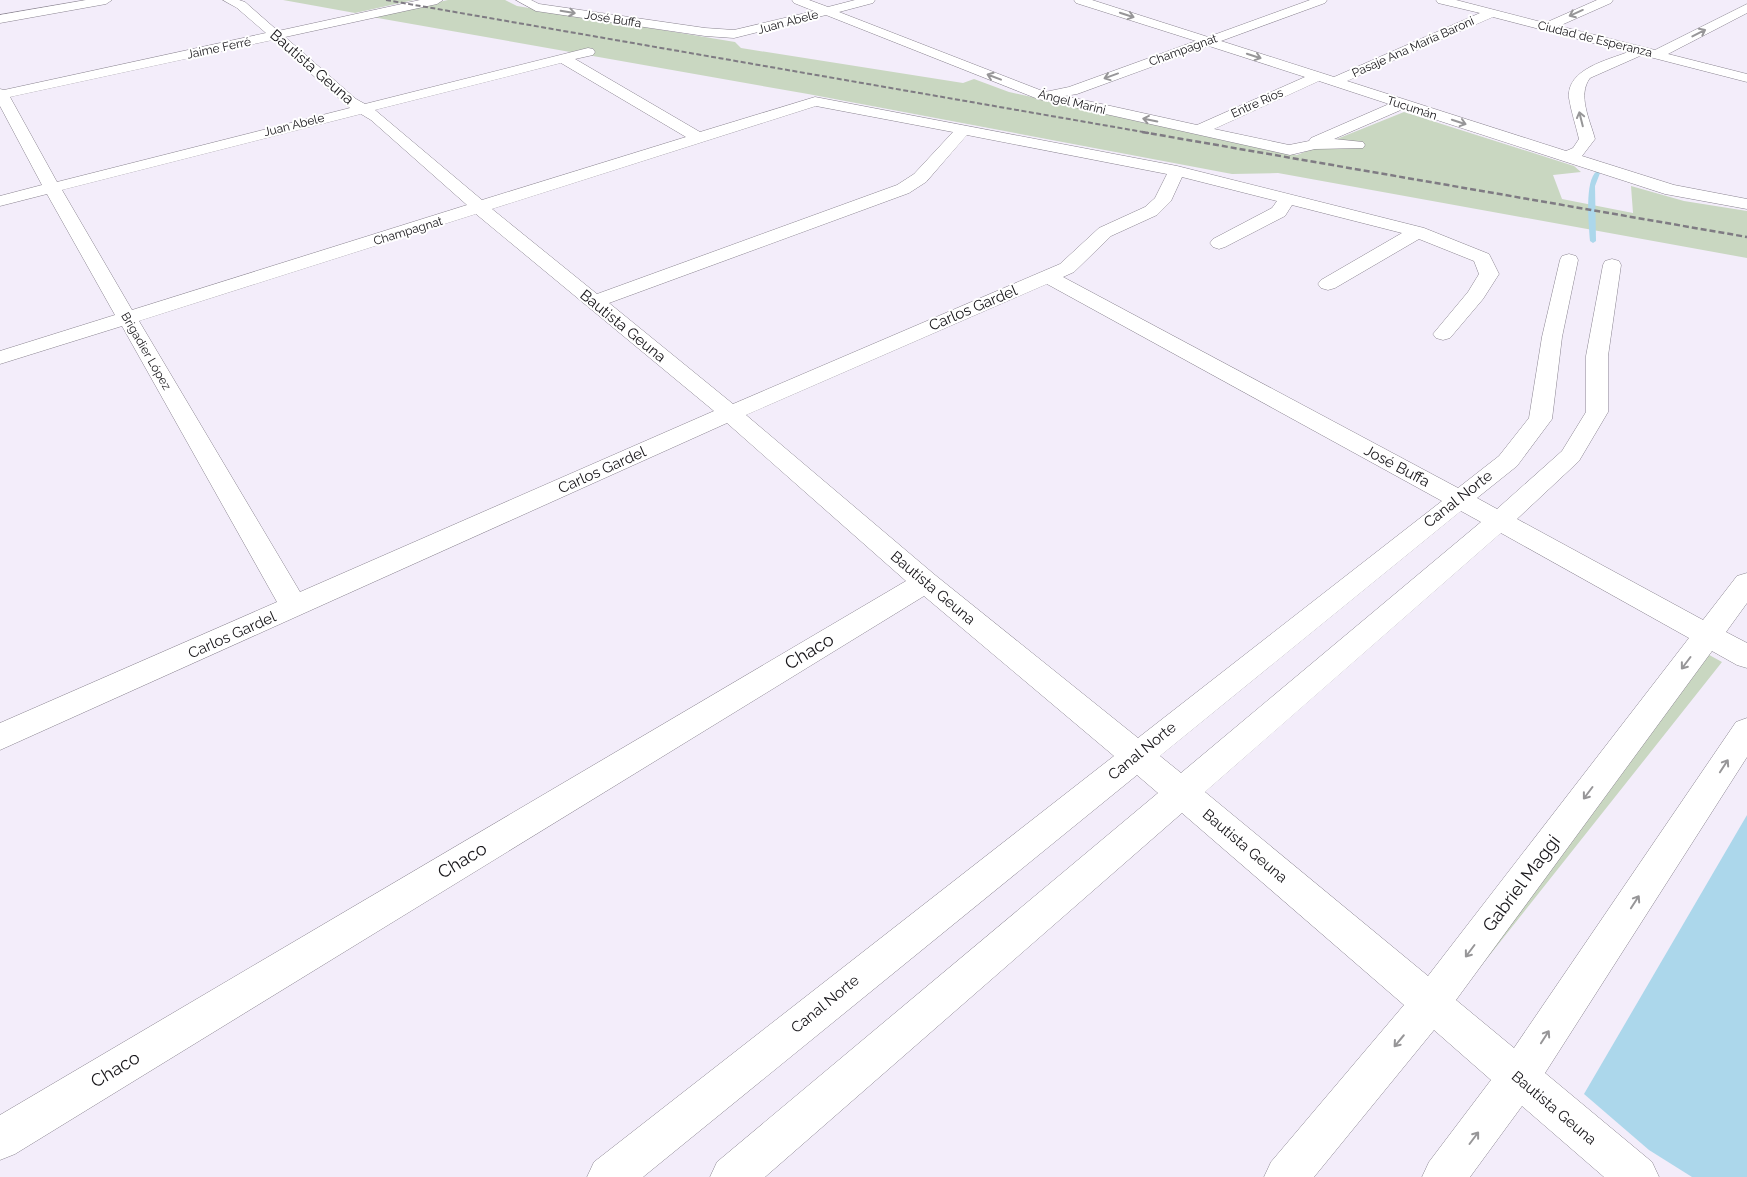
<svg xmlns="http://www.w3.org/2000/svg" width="1747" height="1177" viewBox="0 0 1747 1177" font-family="Raleway,sans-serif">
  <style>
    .green { fill: #c9d7c1 }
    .water { fill: #acd7eb }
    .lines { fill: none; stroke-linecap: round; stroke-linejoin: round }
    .stream { fill: #acd7eb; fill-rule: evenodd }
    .minor-casing { stroke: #8a8490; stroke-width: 1 }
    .minor { fill: #fff; fill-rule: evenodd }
    .rail-far1 { stroke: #7f7b83; stroke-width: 2; stroke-dasharray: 5 2.5; stroke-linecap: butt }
    .rail { stroke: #7f7b83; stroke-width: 2.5; stroke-dasharray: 6 3; stroke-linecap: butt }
    .oneway { stroke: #979698 }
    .labels { text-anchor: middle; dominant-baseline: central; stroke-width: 4; stroke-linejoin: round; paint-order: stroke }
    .far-street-label { font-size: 12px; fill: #171519; stroke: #fff }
    .street-label { font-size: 15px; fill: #171519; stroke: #fff }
    .near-street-label { font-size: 18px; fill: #171519; stroke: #fff }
  </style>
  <rect width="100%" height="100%" fill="#f3edfa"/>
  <path class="green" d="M283,0H414L355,13Z
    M448,0H505L517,6L735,42L741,48L963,83L974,79L1009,92L1297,155L1404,112L1574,166L1581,172L1553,175L1562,199L1633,213L1631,186L1684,201L1747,211V258L1278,173L1232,174L808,94L372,17Z
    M1702,651L1722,662L1466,985Z"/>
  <path class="water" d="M1747,815V1177H1692L1649,1150L1584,1094Z"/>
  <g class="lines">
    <path class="stream" d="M1597,171L1600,173L1595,186L1596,241L1593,243L1590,241C1589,225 1584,180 1597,171Z"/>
    <defs>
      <path id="minor" d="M86,0H112L106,4L0,23V15Z
        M223,0H239L245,2L278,31L420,0H443L437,4L285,37L356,99L365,104L588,48L593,49L595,52L593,55L575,59L700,132L815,97L1177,166L1424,228L1489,254L1499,274L1483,299L1450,338L1443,340L1436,338L1433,334L1468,292L1479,274L1474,261L1419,239L1335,288L1328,290L1321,288L1318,284L1321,280L1402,233L1292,205L1285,216L1225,247L1219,249L1213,247L1210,243L1213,239L1272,208L1277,201L1182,177L1171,201L1157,215L1111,236L1074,272L1063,277L1458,488L1499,456L1529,418L1542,337L1560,260L1562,256L1569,254L1576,256L1578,260L1562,337L1552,419L1517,466L1477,498L1497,509L1562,451L1586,412V356L1603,265L1605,261L1612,259L1619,261L1621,265L1608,356V412L1579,461L1517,519L1703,620L1737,576L1747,573V603L1726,632L1747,643V668L1737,665L1712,651L1456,1000L1514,1048L1736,722L1747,718V757L1545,1073L1652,1162L1659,1177H1604L1522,1106L1470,1177H1422L1429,1162L1491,1080L1434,1030L1314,1177H1264L1271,1162L1404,1005L1182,813L765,1177H710L717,1162L1158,793L1137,775L643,1177H587L594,1162L1114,756L924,596L15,1154L0,1160V1115L906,581L727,423L0,750V723L277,602L122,326L0,364V351L115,315L47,194L0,206V196L42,185L0,106V89L4,90L266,33L237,8ZM273,40L350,108L57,182L10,97ZM561,63L686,137L482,200L375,110ZM816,106L953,132L914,174L897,185L597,294L492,209ZM361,114L371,120L467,205L132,310L62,190ZM967,135L1167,174L1155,198L1145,207L1099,228L1060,264L733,404L609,303L909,193L926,182ZM476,214L714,411L300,592L139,321ZM1047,284L1442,501L1138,738L935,575L746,415ZM1461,511L1481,522L1181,773L1160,756ZM1501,533L1689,638L1428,976L1205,792Z
        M516,0H531L539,4L705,28L734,30L814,11L794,3L792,0H809L828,7L855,0H875L873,3L839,12L1045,92L1069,87L1196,41L1076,3L1074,0H1092L1208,37L1310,0H1327L1325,3L1221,41L1334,77L1480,13L1438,3L1436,0H1456L1545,23L1597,0H1613L1611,3L1559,26L1655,50L1747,4V13L1668,54L1747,74V82L1642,55L1590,78C1577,95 1590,120 1595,139L1582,156L1674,185L1747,199V209L1665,194L1403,109L1334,139L1363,142L1365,145L1363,148L1315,149L1290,155L1038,99L826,15L734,38L705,36L536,11ZM1493,17L1628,52C1608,60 1566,69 1569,98C1571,111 1576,126 1579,139L1573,148L1566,151L1347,81ZM1209,46L1305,77L1197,125L1065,96L1077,94ZM1319,81L1389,104L1311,138L1309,141L1289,145L1214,129Z"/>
    </defs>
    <use href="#minor" class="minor-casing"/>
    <use href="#minor" class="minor"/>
    <path class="rail-far1" d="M386,0L1149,133"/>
    <path class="rail" d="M1142,132L1747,237"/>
  </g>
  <defs><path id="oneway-shaft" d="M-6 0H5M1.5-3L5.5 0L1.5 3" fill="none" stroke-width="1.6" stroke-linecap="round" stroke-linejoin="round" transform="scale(1.25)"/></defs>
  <g class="oneway">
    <use href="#oneway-shaft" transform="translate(568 12) rotate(9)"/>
    <use href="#oneway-shaft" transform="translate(1576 13) rotate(156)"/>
    <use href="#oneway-shaft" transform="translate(1127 15) rotate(18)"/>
    <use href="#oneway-shaft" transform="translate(1699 33) rotate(-27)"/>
    <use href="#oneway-shaft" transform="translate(1254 56) rotate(18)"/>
    <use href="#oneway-shaft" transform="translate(1111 76) rotate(160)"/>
    <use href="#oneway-shaft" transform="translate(994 77) rotate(-159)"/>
    <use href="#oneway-shaft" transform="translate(1581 119) rotate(-104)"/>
    <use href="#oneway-shaft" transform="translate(1150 120) rotate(-168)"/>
    <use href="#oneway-shaft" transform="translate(1459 122) rotate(18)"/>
    <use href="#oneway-shaft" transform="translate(1686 663) rotate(127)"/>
    <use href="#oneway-shaft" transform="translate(1724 766) rotate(-57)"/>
    <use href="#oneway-shaft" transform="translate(1588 793) rotate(127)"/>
    <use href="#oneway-shaft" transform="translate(1635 902) rotate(-57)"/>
    <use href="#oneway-shaft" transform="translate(1470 951) rotate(127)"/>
    <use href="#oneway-shaft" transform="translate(1545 1037) rotate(-57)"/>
    <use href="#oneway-shaft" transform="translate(1399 1041) rotate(130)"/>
    <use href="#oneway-shaft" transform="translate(1474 1138) rotate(-53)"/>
  </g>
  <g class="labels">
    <g class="far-street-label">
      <text transform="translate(613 19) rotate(9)">José Buffa</text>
      <text transform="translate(788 22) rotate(-15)">Juan Abele</text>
      <text transform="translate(1595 39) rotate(14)">Ciudad de Esperanza</text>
      <text transform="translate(1413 47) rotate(-24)">Pasaje Ana María Baroni</text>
      <text transform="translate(219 48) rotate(-12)">Jaime Ferré</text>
      <text transform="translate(1183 50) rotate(-20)">Champagnat</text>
      <text transform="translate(1072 102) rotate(14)">Ángel Marini</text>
      <text transform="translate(1257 103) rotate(-24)">Entre Ríos</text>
      <text transform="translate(1412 108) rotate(18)">Tucumán</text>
      <text transform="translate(294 125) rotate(-14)">Juan Abele</text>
      <text transform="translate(408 231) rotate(-17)">Champagnat</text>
      <text transform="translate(146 351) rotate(60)">Brigadier López</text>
    </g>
    <g class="street-label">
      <text transform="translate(312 67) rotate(41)">Bautista Geuna</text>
      <text transform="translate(973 308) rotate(-23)">Carlos Gardel</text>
      <text transform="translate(623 326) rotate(39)">Bautista Geuna</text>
      <text transform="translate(1397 466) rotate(28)">José Buffa</text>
      <text transform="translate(602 470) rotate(-24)">Carlos Gardel</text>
      <text transform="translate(1458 499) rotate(-38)">Canal Norte</text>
      <text transform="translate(933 588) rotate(40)">Bautista Geuna</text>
      <text transform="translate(232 635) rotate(-24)">Carlos Gardel</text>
      <text transform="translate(1142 751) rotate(-39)">Canal Norte</text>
      <text transform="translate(1245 846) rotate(40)">Bautista Geuna</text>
      <text transform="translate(825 1004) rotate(-39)">Canal Norte</text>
      <text transform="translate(1554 1108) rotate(40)">Bautista Geuna</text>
    </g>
    <g class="near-street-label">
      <text transform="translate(809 651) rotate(-31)">Chaco</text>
      <text transform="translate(462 860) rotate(-31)">Chaco</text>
      <text transform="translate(1521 883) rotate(-53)">Gabriel Maggi</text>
      <text transform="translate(115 1069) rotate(-31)">Chaco</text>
    </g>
  </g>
</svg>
